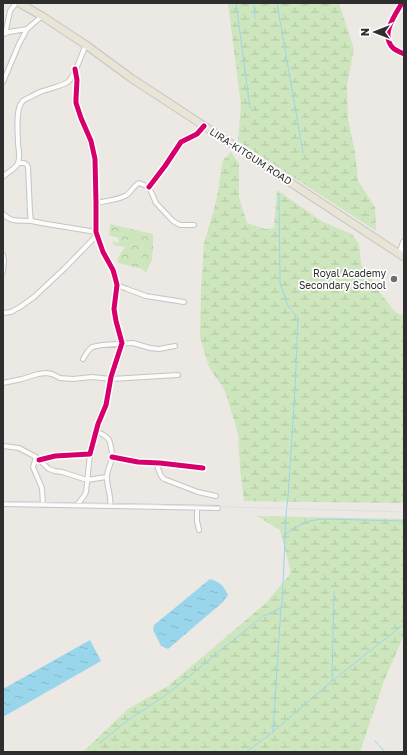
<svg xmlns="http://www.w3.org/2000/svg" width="407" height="755" viewBox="0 0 407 755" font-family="'Golos Text',sans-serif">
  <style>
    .forest { fill: url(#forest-crowns) }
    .wetland { fill: url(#wetland-marsh) }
    .water { fill: url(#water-ripples) }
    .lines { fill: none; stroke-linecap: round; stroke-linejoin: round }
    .stream { stroke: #99d6ec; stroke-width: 1 }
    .street-casing { stroke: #c5c4c5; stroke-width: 6 }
    .secondary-casing { stroke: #c5c4c5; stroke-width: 8 }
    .primary-casing { stroke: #c6c5c4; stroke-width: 9 }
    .street { stroke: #fcfcfb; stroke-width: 4 }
    .secondary { stroke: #fcfcfb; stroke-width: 6 }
    .primary { stroke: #e8e4d6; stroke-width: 7 }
    .rail { stroke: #dfdfe1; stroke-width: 1 }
    .cycleway-casing { stroke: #fff; stroke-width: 8 }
    .cycleway { stroke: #d6006c; stroke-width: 5 }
    .poi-dot { fill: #706f6e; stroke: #fff; stroke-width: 1.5 }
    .labels { text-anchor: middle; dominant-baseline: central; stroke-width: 3.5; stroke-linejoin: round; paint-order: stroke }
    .street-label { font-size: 10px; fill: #2e2e2e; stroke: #fff }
    .poi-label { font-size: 10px; fill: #2e2e2e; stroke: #fff; text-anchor: end }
  </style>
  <defs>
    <pattern id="forest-crowns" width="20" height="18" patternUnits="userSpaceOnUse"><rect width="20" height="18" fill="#cee6be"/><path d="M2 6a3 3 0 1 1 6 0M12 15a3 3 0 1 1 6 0" fill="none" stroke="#b1c6a4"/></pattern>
    <pattern id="wetland-marsh" width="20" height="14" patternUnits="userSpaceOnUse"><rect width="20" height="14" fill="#cee6be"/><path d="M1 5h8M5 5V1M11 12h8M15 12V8" fill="none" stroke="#b1c6a4"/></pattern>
    <pattern id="water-ripples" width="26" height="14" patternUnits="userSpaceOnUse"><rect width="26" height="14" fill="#99d6ec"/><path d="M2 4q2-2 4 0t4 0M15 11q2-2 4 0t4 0" fill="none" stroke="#84b8cb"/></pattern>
  </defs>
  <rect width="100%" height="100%" fill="#ece8e4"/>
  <path class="forest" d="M110,224L153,234V248L152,260L146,273L142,269L118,263V258L120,255L125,247L113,245V241L119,243V238L109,235Z"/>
  <path class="wetland" d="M228,3H339L354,49L347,85L348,119L355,152L358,181L375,207L376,231L238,141L241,105Z
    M231,152L239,164V197L247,223L265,229L274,228L277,190L323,222L352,234L359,244L361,264L378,290L395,312L404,316V503L244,501L240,469L238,433L225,391L209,367L200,337L201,289L204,244L216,202L223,160Z
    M257,516L404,519V635L384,681L360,752H80L85,750L128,709L168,686L266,603L291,573L280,530Z"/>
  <path class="water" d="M210,579C220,582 224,586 228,595L223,602L168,649L161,646L153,630L154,625Z
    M90,640L101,661L3,717V689Z"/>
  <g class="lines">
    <path class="stream" d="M236,3L250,108
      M254,3L255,19
      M277,3L303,153
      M285,535L292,529L309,521L322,519L404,521
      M332,681L334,591
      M273,732L281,607
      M375,741L385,752
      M100,743L128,720L145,709L166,695L263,616L275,611L282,607L286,515L288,497L295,390L298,318L288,306L280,283L279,194
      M246,752L273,732L332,681L404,624"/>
    <defs>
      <path id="street" d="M402,3C395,15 380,35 393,48C395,50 400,52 404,54
        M3,34L9,32L27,29
        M4,34L6,30L10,11L16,3
        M3,82L19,44L27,29L42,16
        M18,163C23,163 26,162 28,167L30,212L31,221L47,224L96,232
        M3,177C7,172 16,169 18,163C20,157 19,150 18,144C18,134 15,110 22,102C24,99 29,98 32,96C36,94 39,92 43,91C50,88 64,86 69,81C76,73 81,55 86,45
        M149,187L165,166L181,142L197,134L204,126
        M96,203C105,201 117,200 125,196C131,193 133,186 139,183L149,187L156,203L173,221L180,225H194
        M3,214C12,223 19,220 31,221
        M3,255L4,260L3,272
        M117,285L127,289L146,296L184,302
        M3,313L11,312L20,307L34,297L65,268L97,235
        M83,359L88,351L92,347L102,345L133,343L150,348L159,349L175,346
        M3,383L22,379L38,374L46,373L52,374L60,378L73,379L92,377L111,379L178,375
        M96,431C106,436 110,437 111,448C112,451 112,455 112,458C111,465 106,471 107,479C107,488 112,497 110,506
        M3,446L19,448L36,457L49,469L55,471L62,472L87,480L106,477
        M36,457L33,467L42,488L43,505
        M112,457L138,462L160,463L203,468
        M39,460L55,456L90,454L98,424L106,405L111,377L122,343L116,321L114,309L117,285L115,277L113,270L103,252L96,232V203L95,159L91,141L81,118L76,103V98L77,80L75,69
        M156,463L161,476L164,479L198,492L216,496
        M3,504L218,508
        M77,505L84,496L86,492L90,454
        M197,508V521L199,530"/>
      <path id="secondary" d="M400,254L404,242"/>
      <path id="primary" d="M19,3L42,16L86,45L131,78L404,257"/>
    </defs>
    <use href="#street" class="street-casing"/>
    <use href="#secondary" class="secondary-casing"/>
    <use href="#primary" class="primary-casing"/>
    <use href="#street" class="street"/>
    <use href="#secondary" class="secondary"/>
    <use href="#primary" class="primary"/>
    <path class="rail" d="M3,502L164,505L404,512"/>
    <defs>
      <path id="cycleway" d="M402,3C395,15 380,35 393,48C395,50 400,52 404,54
        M149,187L165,166L181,142L197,134L204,126
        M112,457L138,462L160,463L203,468
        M39,460L55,456L90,454L98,424L106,405L111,377L122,343L116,321L114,309L117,285L115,277L113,270L103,252L96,232V203L95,159L91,141L81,118L76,103V98L77,80L75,69"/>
    </defs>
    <use href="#cycleway" class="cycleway-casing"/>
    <use href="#cycleway" class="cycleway"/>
  </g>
  <circle class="poi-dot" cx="394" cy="279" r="4"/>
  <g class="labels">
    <g class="street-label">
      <text transform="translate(251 156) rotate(33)">LIRA-KITGUM ROAD</text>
    </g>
    <g class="poi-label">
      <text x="386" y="273">Royal Academy<tspan x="386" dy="12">Secondary School</tspan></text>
    </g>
  </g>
  <rect width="407" height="755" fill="none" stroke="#2e2e2e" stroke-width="8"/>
  <g transform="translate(375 32) rotate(270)" stroke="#ffffff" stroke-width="3" paint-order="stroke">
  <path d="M0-3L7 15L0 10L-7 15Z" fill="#2e2e2e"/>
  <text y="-6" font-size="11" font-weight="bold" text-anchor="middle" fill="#2e2e2e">N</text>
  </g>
</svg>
